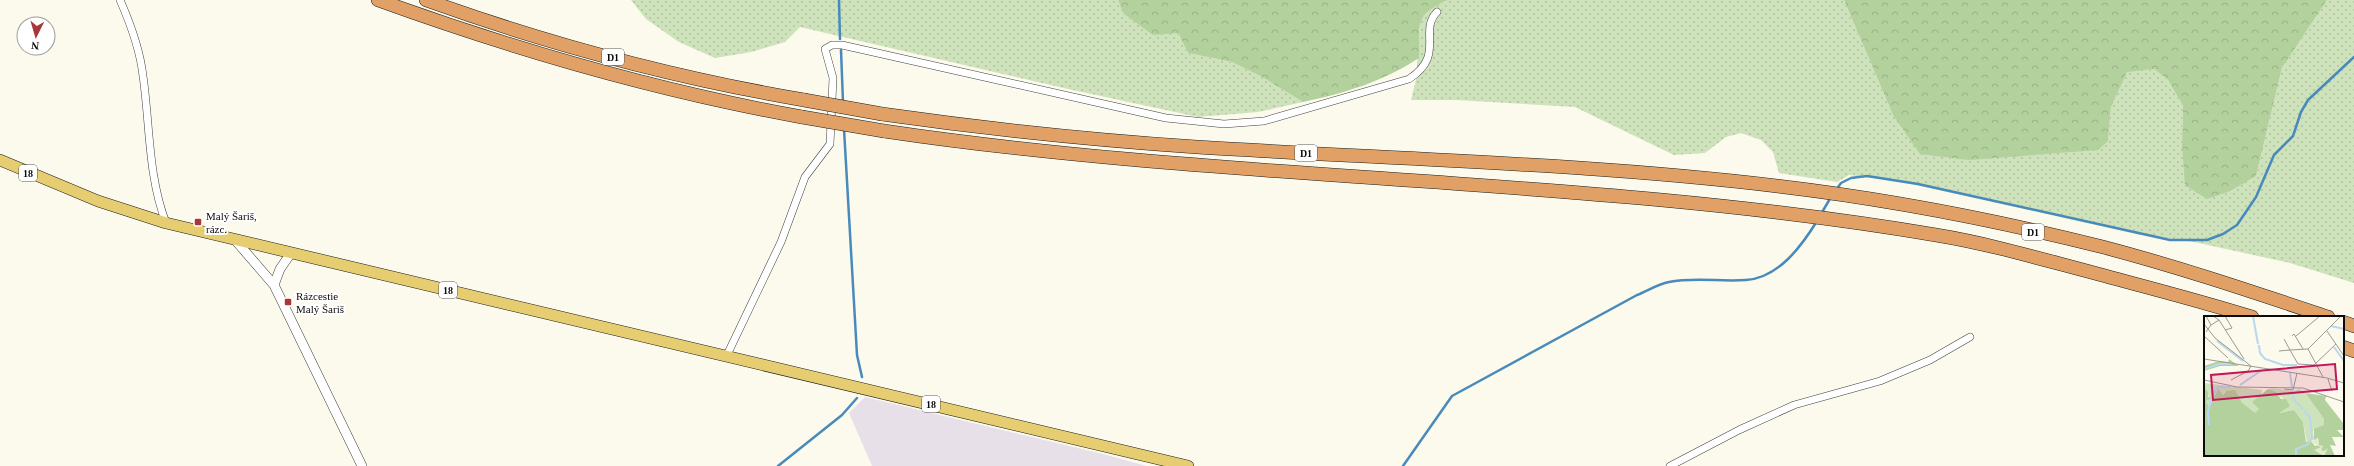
<svg xmlns="http://www.w3.org/2000/svg" width="2354" height="466" viewBox="0 0 2354 466" font-family="Georgia,serif">
  <style>
    .industrial { fill: #e8e0e9 }
    .green { fill: url(#green-dots) }
    .forest { fill: url(#forest-crowns) }
    .lines { fill: none; stroke-linecap: round; stroke-linejoin: round }
    .stream { stroke: #488abb; stroke-width: 2.5 }
    .minor-casing { stroke: #3e3e3e; stroke-width: 8 }
    .tertiary-casing { stroke: #3e3e3e; stroke-width: 10 }
    .primary-casing { stroke: #1c1c1c; stroke-width: 12 }
    .motorway-casing { stroke: #1c1c1c; stroke-width: 14 }
    .minor { stroke: #fff; stroke-width: 7 }
    .tertiary { stroke: #fff; stroke-width: 9 }
    .primary { stroke: #e7cd72; stroke-width: 11 }
    .motorway { stroke: #e1a166; stroke-width: 13 }
    .motorway-bridge-casing { stroke: #1c1c1c; stroke-width: 14; stroke-linecap: butt }
    .motorway-bridge { stroke: #e1a166; stroke-width: 13 }
    .poi-dot { fill: #a93639; stroke: #fff; stroke-width: 1.5 }
    .labels { text-anchor: middle; dominant-baseline: central; stroke-width: 4; stroke-linejoin: round; paint-order: stroke }
    .shield { fill: #fff; stroke: #545454; stroke-width: 1 }
    .shield-label { font-size: 10px; font-weight: bold; fill: #0b0b0b }
    .poi-label { font-size: 11px; fill: #0b0b0b; stroke: #fff; text-anchor: start }
    .inset-river { fill: none; stroke: #b7d8ed; stroke-width: 2 }
    .inset-road { fill: none; stroke: #9c9a92; stroke-width: 1 }
    .view { fill: #c2185b; fill-opacity: 0.15; stroke: #c2185b; stroke-width: 2 }
    .inset-edge { fill: none; stroke: #0b0b0b; stroke-width: 2 }
  </style>
  <defs>
    <pattern id="green-dots" width="8" height="8" patternUnits="userSpaceOnUse"><rect width="8" height="8" fill="#cee2bb"/><path d="M2 2h.1M6 6h.1" fill="none" stroke="#b0c19f" stroke-width="1.8" stroke-linecap="round"/></pattern>
    <pattern id="forest-crowns" width="20" height="18" patternUnits="userSpaceOnUse"><rect width="20" height="18" fill="#b3d19c"/><path d="M2 6a3 3 0 1 1 6 0M12 15a3 3 0 1 1 6 0" fill="none" stroke="#99b285"/></pattern>
  </defs>
  <rect width="100%" height="100%" fill="#fcfaec"/>
  <path class="industrial" d="M865,397L1103,454L1147,466H872L849,413Z"/>
  <path class="green" d="M631,0H1118L1123,13L1178,33L1188,53L1232,62L1262,77L1303,102L1258,112L1198,117L1068,89L800,27L785,42L751,52L715,58L679,42L646,19Z
    M1448,0H1844L1893,115L2108,141L2111,107L2127,71L2154,69L2168,80L2183,106L2182,145L2256,176L2282,68L2327,0H2354V283L2290,263L2194,242L2136,234L1898,181L1849,175L1837,182L1779,173L1773,152L1761,140L1741,133L1726,137L1705,153L1674,155L1575,107L1456,100H1411L1416,80L1420,20L1430,8Z"/>
  <path class="forest" d="M1118,0H1448C1413,15 1420,24 1419,58C1382,82 1345,93 1303,102L1262,77L1232,62L1188,53L1178,33L1153,35L1123,13Z
    M1844,0H2327L2282,68L2256,176L2230,191L2207,199L2185,185L2182,145L2183,106L2168,80L2154,69L2127,72L2111,107L2108,141L2098,150L1969,160L1920,154L1893,115Z"/>
  <g class="lines">
    <path class="stream" d="M839,0L840,39
      M841,50L843,102
      M844,129L857,355L862,377
      M1836,190L1841,183L1851,178L1867,176L1918,184L2170,240H2207L2223,234L2237,225L2256,197L2274,155L2293,136L2301,112L2308,100L2354,57
      M1821,214L1831,197
      M778,466L842,415L857,398
      M1403,466L1452,396L1637,295C1647,291 1658,284 1669,282C1694,277 1720,282 1746,280C1778,278 1801,247 1817,221"/>
    <defs>
      <path id="minor" d="M120,0C131,25 140,49 143,76C150,125 148,176 166,223
        M727,355L781,242L805,177L830,144L833,78L825,49L832,45H842L1166,118L1224,124L1264,121L1409,79C1446,55 1418,31 1437,12
        M1670,466L1739,430L1794,405L1880,381L1930,360L1970,337"/>
      <path id="tertiary" d="M236,241L274,285L362,466
        M274,285L280,269L291,253"/>
      <path id="primary" d="M0,160L98,201L166,223L1188,466"/>
      <path id="motorway" d="M378,0C516,50 657,91 802,117
        M426,0C548,44 676,78 804,100
        M882,114C987,129 1092,140 1197,147C1391,159 1584,163 1777,186C1887,199 1996,220 2103,247C2179,267 2253,292 2328,317
        M884,131C1233,183 1588,176 1936,235C1991,244 2044,260 2098,274C2150,288 2201,301 2252,317
        M2343,322L2354,326
        M2343,347L2354,351"/>
    </defs>
    <use href="#minor" class="minor-casing"/>
    <use href="#tertiary" class="tertiary-casing"/>
    <use href="#primary" class="primary-casing"/>
    <use href="#motorway" class="motorway-casing"/>
    <use href="#minor" class="minor"/>
    <use href="#tertiary" class="tertiary"/>
    <use href="#primary" class="primary"/>
    <use href="#motorway" class="motorway"/>
    <defs>
      <path id="motorway-bridge" d="M804,100L882,114
        M802,117L884,131"/>
    </defs>
    <use href="#motorway-bridge" class="motorway-bridge-casing"/>
    <use href="#motorway-bridge" class="motorway-bridge"/>
  </g>
  <g class="poi-dot">
    <rect x="194" y="218" width="8" height="8" rx="2"/>
    <rect x="284" y="298" width="8" height="8" rx="2"/>
  </g>
  <g class="labels">
    <g class="shield">
      <rect x="602" y="49" width="22" height="16" rx="3"/>
      <rect x="1295" y="145" width="22" height="16" rx="3"/>
      <rect x="19" y="165" width="18" height="16" rx="3"/>
      <rect x="2022" y="224" width="22" height="16" rx="3"/>
      <rect x="439" y="282" width="18" height="16" rx="3"/>
      <rect x="922" y="396" width="18" height="16" rx="3"/>
    </g>
    <g class="shield-label">
      <text x="613" y="57">D1</text>
      <text x="1306" y="153">D1</text>
      <text x="28" y="173">18</text>
      <text x="2033" y="232">D1</text>
      <text x="448" y="290">18</text>
      <text x="931" y="404">18</text>
    </g>
    <g class="poi-label">
      <text x="206" y="216">Malý Šariš,<tspan x="206" dy="13">rázc.</tspan></text>
      <text x="296" y="296">Rázcestie<tspan x="296" dy="13">Malý Šariš</tspan></text>
    </g>
  </g>
  <g transform="translate(2204 316)">
    <rect width="140" height="140" fill="#fcfaec"/>
    <path d="M0,67L58,74L55,93L51,98L21,75L19,79L13,74L5,91L2,85L6,83L1,74L0,77ZM69,72L90,75L95,73L100,76L120,103V109L109,115L110,124L103,126L99,106L90,94L74,97L83,92L80,83L64,73Z" fill="#cee2bb"/>
    <path d="M25,43L35,50H16L0,55V50L15,45L24,46ZM1,73L4,76V81L9,82L2,85L5,91L14,73L19,79L22,75L31,74L38,87L51,97L55,93L48,86L64,73L72,76L77,83H82L86,90L75,97L90,94L99,106L102,126L107,125L111,130L115,129L114,122L110,124V113L120,109V103L101,77L122,80L121,84L140,108L139,114H133L140,121H128L132,130L126,129L131,140H0Z" fill="#b3d19c"/>
    <path d="M114,122L115,129L119,130L117,134L120,135L124,132L120,140L110,134L117,131L107,126Z" fill="#dfebcb"/>
    <path class="inset-river" d="M49,0L54,28M127,10L140,13M13,25L39,45M55,29L56,37L61,43L79,49H93M130,31L140,45M0,53L15,48H28M86,57L88,71M36,69L58,54M88,75L90,84L99,93M5,109L4,96L8,81L14,71H26M92,140V133L103,129L108,122L106,102L100,94"/>
    <path class="inset-road" d="M15,4L40,43M0,8L11,22L47,50L44,55L27,64M7,9L15,4L9,0M21,14L28,12L21,0M123,15L140,40M2,16L7,9L2,0M0,20L24,42M88,20L90,18L99,33M92,20L116,0M132,28L110,49L94,48L86,34L104,33L137,0M104,33L119,61M75,35L86,34L80,23M0,43L123,62L140,67M124,63L128,75M0,64L33,71L99,72L140,86M80,73L89,74L93,57"/>
    <path class="view" d="M131,48L133,73L9,84L7,59Z"/>
    <rect width="140" height="140" class="inset-edge"/>
  </g>
  <g transform="translate(36 36) rotate(185)"><circle r="19" fill="#ffffff" stroke="#9d9d9d"/>
  <path d="M0-3L7 15L0 10L-7 15Z" fill="#a93639"/>
  <text y="-6" font-size="11" font-weight="bold" text-anchor="middle" fill="#0b0b0b">N</text>
  </g>
</svg>
